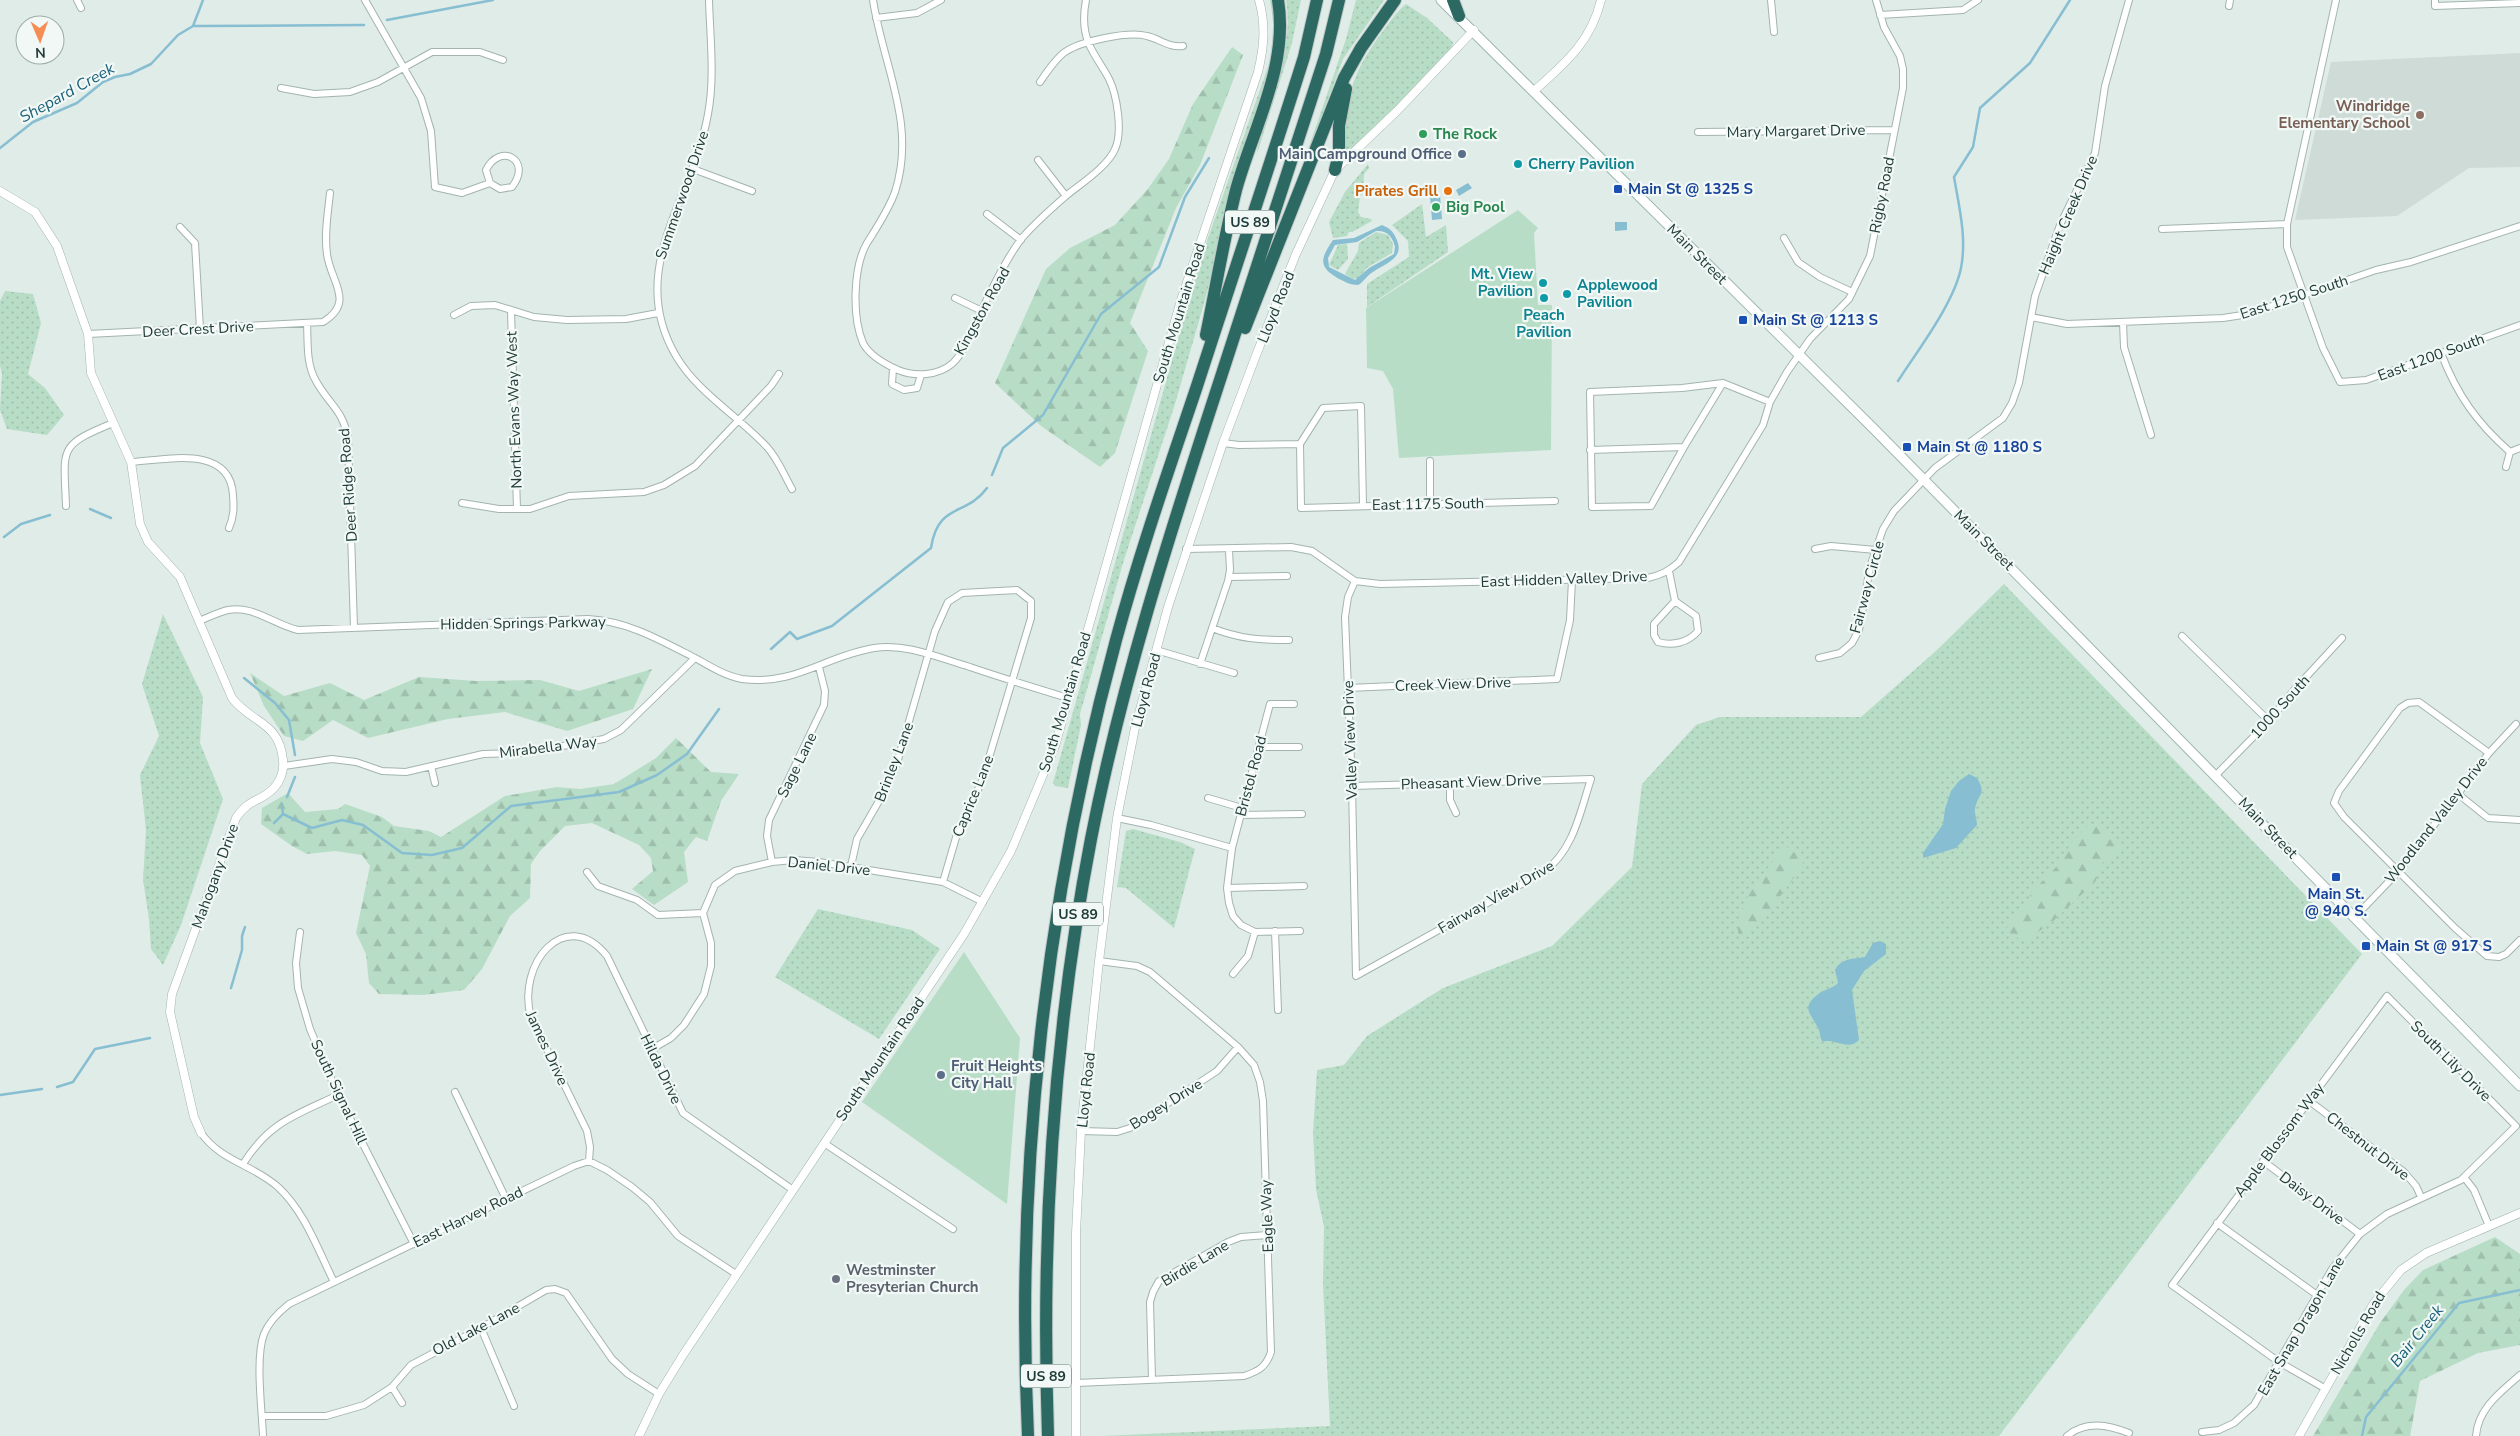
<svg xmlns="http://www.w3.org/2000/svg" width="2520" height="1436" viewBox="0 0 2520 1436" font-family="'Nunito Sans',sans-serif">
  <style>
    .built { fill: #cedbd7 }
    .grass { fill: url(#grass-dots) }
    .forest { fill: url(#forest-firs) }
    .green { fill: #b8ddc6 }
    .water { fill: #87bed2; fill-rule: evenodd }
    .lines { fill: none; stroke-linecap: round; stroke-linejoin: round }
    .stream { stroke: #87bed2; stroke-width: 2.5 }
    .minor-casing { stroke: #a3b4b0; stroke-width: 8 }
    .tertiary-casing { stroke: #a3b4b0; stroke-width: 9 }
    .secondary-casing { stroke: #9eb7b1; stroke-width: 11 }
    .motorway-casing { stroke: #c1c8c7; stroke-width: 14 }
    .minor { stroke: #fff; stroke-width: 6 }
    .tertiary { stroke: #fff; stroke-width: 8 }
    .secondary { stroke: #fff; stroke-width: 9 }
    .motorway { stroke: #2c6963; stroke-width: 12 }
    .education-dot { fill: #8d6e63; stroke: #f1f8f5; stroke-width: 2 }
    .leisure-dot { fill: #2e9e5b; stroke: #f1f8f5; stroke-width: 2 }
    .service-dot { fill: #5c6f8a; stroke: #f1f8f5; stroke-width: 2 }
    .culture-dot { fill: #0f9aa8; stroke: #f1f8f5; stroke-width: 2 }
    .transit-dot { fill: #1a4fb4; stroke: #f1f8f5; stroke-width: 2 }
    .food-dot { fill: #e8710a; stroke: #f1f8f5; stroke-width: 2 }
    .worship-dot { fill: #6b7280; stroke: #f1f8f5; stroke-width: 2 }
    .labels { text-anchor: middle; dominant-baseline: central; stroke-width: 4.5; stroke-linejoin: round; paint-order: stroke }
    .shield { fill: #f1f8f5; stroke: #5f7471; stroke-width: 1 }
    .shield-label { font-size: 14px; font-weight: bold; fill: #203c38 }
    .education-label { font-size: 15px; font-weight: bold; fill: #785e54; stroke: #f1f8f5; text-anchor: end }
    .street-label { font-size: 15px; fill: #203c38; stroke: #f1f8f5 }
    .leisure-label { font-size: 15px; font-weight: bold; fill: #27864d; stroke: #f1f8f5; text-anchor: start }
    .service-label { font-size: 15px; font-weight: bold; fill: #4e5e75; stroke: #f1f8f5; text-anchor: end }
    .culture-label { font-size: 15px; font-weight: bold; fill: #0d838f; stroke: #f1f8f5; text-anchor: start }
    .transit-label { font-size: 15px; font-weight: bold; fill: #164399; stroke: #f1f8f5; text-anchor: start }
    .food-label { font-size: 15px; font-weight: bold; fill: #c56008; stroke: #f1f8f5; text-anchor: end }
    .worship-label { font-size: 15px; font-weight: bold; fill: #5b616d; stroke: #f1f8f5; text-anchor: start }
    .water-label { font-size: 16px; font-style: italic; fill: #195f79; stroke: #f1f8f5 }
  </style>
  <defs>
    <pattern id="grass-dots" width="8" height="8" patternUnits="userSpaceOnUse" patternTransform="scale(1.25)"><rect width="8" height="8" fill="#b8ddc6"/><path d="M2 2h.1M6 6h.1" fill="none" stroke="#9ebfab" stroke-width="1.8" stroke-linecap="round"/></pattern>
    <pattern id="forest-firs" width="22" height="20" patternUnits="userSpaceOnUse" patternTransform="scale(1.25)"><rect width="22" height="20" fill="#b8ddc6"/><path d="M5 1l3.5 6h-7zM16 11l3.5 6h-7z" fill="#9ebfab"/></pattern>
  </defs>
  <rect width="100%" height="100%" fill="#e0ece8"/>
  <path class="built" d="M2520,53V167L2469,168L2397,216L2295,220L2331,62Z"/>
  <path class="grass" d="M1270,0H1272L1275,40L1266,82L1234,179L1205,300L1175,404L1123,563L1080,714L1081,725L1068,788L1055,786L1053,783L1200,261L1270,61L1274,26Z
    M1286,0H1301L1292,43L1256,157C1266,103 1295,55 1286,0Z
    M1356,0H1384L1343,59L1279,234L1346,39Z
    M1406,4L1427,18L1453,42L1452,48L1402,102L1345,154C1345,99 1350,75 1383,31C1390,22 1397,11 1406,4Z
    M1368,164L1369,168L1364,174L1363,194L1360,196L1358,212L1361,217L1371,219L1372,221L1352,232H1349L1347,236L1333,238L1329,222L1345,192Z
    M1422,204L1426,237L1446,225L1448,252L1367,307V284L1409,257L1408,241L1392,225Z
    M1376,232L1388,235L1393,244L1392,253L1368,267L1358,278L1353,279L1345,274L1358,251L1359,243Z
    M1347,244L1348,259L1338,270L1329,265L1338,245Z
    M5,291L33,294L41,323L28,374L45,388L64,415L47,435L7,429L0,410L2,373L0,366V301Z
    M2004,584L2362,954L1999,1436H1101L1330,1426L1323,1284L1324,1227L1316,1189L1313,1133L1317,1070L1344,1065L1367,1036L1443,988L1552,946L1632,867L1642,784L1696,725L1720,717H1861L1937,650Z
    M163,614L203,697L200,743L223,799L181,925L163,965L151,949L149,919L143,880L146,830L140,775L159,736L142,684Z
    M1133,829L1180,842L1195,849L1174,928L1126,888L1117,887L1126,831Z
    M818,909L912,930L940,949L879,1039L775,977Z"/>
  <path class="forest" d="M1232,47L1243,55L1200,165L1176,208L1130,323L1148,351L1115,453L1100,467L1041,426L995,383L1046,269L1070,248L1115,225L1147,190L1169,159L1193,104Z
    M652,669L633,709L567,731L505,712L448,719L368,738L333,720L303,741L284,736L264,706L250,673L284,696L330,683L364,700L419,677L476,681L540,680L579,691Z
    M676,738L711,772L739,774L721,801L707,841L696,837L684,852L688,882L654,905L632,889L653,871L651,858L639,845L592,823L565,826L540,851L531,864L530,898L510,916L482,969L464,990L423,995L379,994L369,983L366,954L356,933L370,866L362,855L335,851L307,854L292,846L261,824L262,808L288,793L305,812L338,809L345,804L382,817L394,826L429,831L441,837L505,796L557,787L580,789L614,784L656,758Z
    M2096,824C2108,828 2113,833 2120,844L2118,852L2111,862H2103L2095,882L2052,922L2028,939L2013,937L2007,929L2011,915L2021,914L2032,892L2060,863L2071,843L2087,827Z
    M1784,847C1795,848 1799,852 1803,862L1800,869L1773,906L1741,943C1727,910 1766,873 1784,847Z
    M2495,1237L2520,1254V1345L2478,1353L2420,1381L2410,1436H2313L2380,1323L2404,1290L2423,1270Z"/>
  <path class="green" d="M1518,210L1538,228L1534,233L1538,305H1552L1551,450L1399,458L1393,389L1383,371L1367,368L1366,308Z
    M964,952L1020,1038L1007,1204L862,1102Z"/>
  <path class="water" d="M1468,183L1472,188L1459,196L1456,190Z
    M1440,195L1442,219L1432,220L1430,196Z
    M1615,222H1627V230L1615,231Z
    M1382,225C1389,228 1393,231 1396,238C1406,258 1386,263 1373,272C1367,275 1364,282 1358,285C1350,285 1346,282 1339,279C1318,267 1320,259 1333,240L1354,238ZM1376,231C1387,230 1393,237 1395,247L1394,254L1369,268L1355,280L1329,267L1328,258L1335,245L1357,242Z
    M1969,774L1977,778C1987,794 1978,794 1975,808C1974,813 1977,819 1977,825L1956,848L1923,858V853L1943,824L1945,809L1951,791L1959,781Z
    M1880,941L1886,944V954L1864,971L1852,990L1859,1040C1851,1048 1844,1044 1834,1042C1830,1040 1827,1042 1822,1041C1820,1037 1820,1033 1819,1030C1812,1014 1798,1008 1821,992C1827,989 1833,988 1838,983L1835,970C1841,958 1853,959 1865,957L1873,943Z"/>
  <g class="lines">
    <path class="stream" d="M387,20L493,0
      M193,26L203,0
      M0,148L33,122L77,103L103,82L115,77L130,74L151,64L178,35L193,26L364,25
      M1898,381C1918,350 1954,303 1961,268C1967,238 1959,206 1954,177L1973,147L1980,108L2030,63L2070,0
      M992,475L1003,448L1043,415L1101,314L1159,267L1185,197L1209,158
      M90,509L111,518
      M4,537L21,524L50,515
      M771,649L790,632L797,639L832,626L931,548C938,502 966,517 987,488
      M244,678L275,703L289,720L295,755
      M287,797L295,777
      M282,804L283,814L312,828L342,820L363,825L402,853L432,855L462,848L511,806L619,792L657,775L687,754L719,709
      M274,823L283,814
      M231,988L242,950V936L245,927
      M57,1087L73,1082L95,1049L150,1038
      M0,1095L42,1089
      M2362,1436L2366,1417L2459,1303L2520,1290"/>
    <defs>
      <path id="minor" d="M77,0L81,8
        M365,0L421,98L431,131L435,187L462,193L490,183L486,170C500,142 533,160 512,187L500,189L490,183
        M709,0C710,37 715,77 708,114C693,199 625,269 676,356C697,392 738,416 767,447C778,459 784,475 792,489
        M873,0C883,66 917,124 895,192C888,211 877,227 867,243C853,267 852,317 863,343C869,355 887,365 898,370C915,377 938,376 953,363C965,351 970,335 977,320C989,295 1005,260 1022,238C1035,223 1052,208 1067,195C1082,183 1108,166 1115,149C1123,132 1117,95 1109,79C1103,67 1094,56 1089,44C1083,30 1083,15 1086,0
        M1771,0L1774,32
        M2336,0L2287,224V247L2323,348L2340,382L2366,380L2520,325
        M2435,0V6L2520,3
        M2229,6L2230,0
        M1880,15L1963,10L1978,0
        M876,18L917,13L941,0
        M1040,82C1047,72 1055,59 1065,52C1081,41 1128,31 1147,36C1160,39 1169,48 1183,46
        M281,88L314,94L350,92L378,82L432,52H480L503,60
        M1698,132L1894,130
        M1038,160L1066,196
        M693,169L752,191
        M987,214L1021,240
        M180,227L195,243L200,329
        M2162,229L2287,224
        M1784,238L1798,262L1820,277L1852,292
        M955,298L982,311
        M511,311L517,509
        M454,315L471,306L495,305L534,317L567,320L626,319L658,313
        M2031,317L2067,324L2223,318L2249,314L2376,270L2411,262L2520,226
        M2123,322L2124,347L2151,435
        M307,323C308,343 306,364 316,381C329,405 343,409 348,439L354,628
        M88,334L323,322C356,302 330,281 327,254C324,234 328,213 330,193
        M2441,353C2457,395 2477,423 2510,452
        M893,368L892,384L904,390L917,388L921,375
        M1223,443L1239,445L1300,444
        M1684,447L1651,506L1592,507L1590,392L1682,388L1723,383L1770,402
        M1590,450L1684,447L1723,383
        M2510,452L2520,448
        M1430,461V503
        M131,462C166,460 230,444 233,495C234,508 234,516 229,528
        M2506,467L2510,452
        M462,503L499,509H530L569,496L644,492L664,485L695,466L771,386L779,374
        M1363,505L1361,406L1323,408L1300,444L1301,508L1555,501
        M66,506C64,448 57,446 113,423
        M1186,549L1291,547L1312,551L1355,581L1380,584L1648,578C1661,575 1669,571 1679,562L1763,425L1770,402L1787,372L1810,339L1849,299L1870,256L1903,88V69L1900,56L1884,27L1876,0
        M1815,549L1831,546L1876,550
        M1669,571L1675,601L1654,624V635L1658,642C1672,646 1688,643 1698,631L1696,616L1675,601
        M1229,577L1287,576
        M199,621C209,617 219,612 228,610C253,605 275,625 298,630L588,619C628,621 662,641 697,659C711,667 726,676 742,679C795,686 825,656 874,648C907,643 939,658 970,667C1002,678 1035,688 1068,698
        M1212,628C1240,639 1259,640 1289,640
        M2182,636L2269,721
        M1156,650L1234,673
        M1819,658L1840,653L1852,643L1859,630L1870,567L1883,529L1894,511L1935,468L2003,418L2012,403L2019,383L2035,296L2060,225L2095,153L2105,86L2129,0
        M1200,664L1228,581L1230,570L1229,550
        M1348,688L1557,679L1570,620L1572,580
        M1294,704H1270L1232,848L1227,888L1229,903L1233,916L1241,925L1255,932L1300,931
        M1259,747H1299
        M2489,753L2419,702L2408,703L2400,708L2339,791L2334,803L2344,817L2455,928L2487,956L2499,957L2506,954L2520,940
        M284,766L332,759L356,762L382,771L406,772L483,754L521,753L604,739L621,730L695,658
        M431,766L435,783
        M2216,775L2269,721L2294,690L2342,638
        M1450,783V800L1456,813
        M1352,786L1591,779C1580,812 1574,849 1545,871L1356,976L1352,786L1345,617L1348,597L1355,581
        M2458,794L2488,818L2520,820
        M1208,798L1242,808
        M1240,815L1302,814
        M1117,818L1151,825L1232,848
        M772,862L767,836L769,820L824,705L825,691L819,667
        M851,866L857,839L887,787L897,763L935,631L948,602L962,593L1017,590L1031,601V618L982,781L957,834L943,882
        M587,872L598,886L637,900L658,915L703,913
        M1227,888L1304,886
        M2355,917L2398,872L2489,753L2516,724
        M1275,931L1278,1010
        M300,932L296,963L298,988L310,1029L338,1095L414,1244
        M1233,974L1248,956L1255,932
        M652,1049L671,1038L684,1025L704,994L711,966V943L703,913L715,885L735,871L772,862L794,860L819,862L943,882L983,902
        M455,1092L506,1199
        M2308,1100L2404,1172L2416,1186L2421,1197
        M1081,1131L1117,1132L1130,1128L1217,1071L1238,1047
        M201,1133C222,1162 252,1164 278,1187C305,1212 318,1250 334,1282
        M824,1143L953,1229
        M589,1161L590,1147L587,1131L531,1017C516,965 565,904 607,956L683,1113L793,1190
        M2263,1161L2360,1234
        M243,1164C269,1122 296,1115 338,1095
        M2464,1177L2474,1190L2489,1226
        M2217,1223L2317,1295
        M481,1328L514,1406
        M1152,1380L1150,1302L1153,1292L1159,1281L1228,1242L1241,1237L1267,1235
        M1076,1383L1244,1376C1259,1371 1266,1367 1271,1352L1263,1101L1260,1082L1254,1065L1238,1047L1150,972L1137,966L1099,961
        M392,1387L402,1403
        M262,1416H326L364,1405L392,1387L411,1365L481,1328L546,1290L555,1289L566,1293L612,1359L628,1374L659,1394
        M2202,1432L2219,1430L2234,1423L2254,1405L2332,1269L2360,1234L2387,1214L2461,1180L2516,1126L2387,996L2172,1285L2279,1362L2326,1389
        M263,1436C262,1410 255,1357 264,1334C269,1321 279,1312 289,1304L574,1166L589,1161L607,1170L632,1187L650,1202L678,1236L736,1274
        M2067,1436C2086,1420 2108,1425 2129,1433
        M2476,1436C2478,1408 2501,1392 2520,1375"/>
      <path id="tertiary" d="M1534,91C1565,63 1591,42 1601,0
        M0,191L35,212L57,246L88,334L91,373L131,462L140,524L148,542L180,577L232,698C252,724 279,721 283,760C284,770 281,780 274,788C261,802 249,798 236,818L172,994L170,1012L194,1117L201,1133
        M639,1436L659,1394L683,1355L964,934L1011,851L1055,746L1181,300L1258,72C1264,47 1266,25 1259,0
        M1076,1436V1233L1081,1131L1099,961L1117,818L1135,728L1168,607L1223,443L1255,358L1296,254L1335,170L1397,111L1474,30
        M2299,1436L2374,1303L2401,1270L2426,1253L2520,1213"/>
      <path id="secondary" d="M1441,0L1873,428L2520,1086"/>
      <path id="motorway" d="M1453,0L1459,16
        M1335,170L1339,153V126L1346,89
        M1245,328L1344,78L1361,48L1395,0
        M1206,335C1216,287 1224,238 1236,190C1253,128 1289,66 1278,0
        M1028,1436C1015,1169 1046,898 1116,640C1139,555 1168,472 1196,389C1232,278 1269,168 1304,57L1317,0
        M1048,1436C1041,1236 1053,1036 1091,839C1121,685 1169,536 1218,386C1254,275 1290,164 1326,54L1339,0"/>
    </defs>
    <use href="#minor" class="minor-casing"/>
    <use href="#tertiary" class="tertiary-casing"/>
    <use href="#secondary" class="secondary-casing"/>
    <use href="#motorway" class="motorway-casing"/>
    <use href="#minor" class="minor"/>
    <use href="#tertiary" class="tertiary"/>
    <use href="#secondary" class="secondary"/>
    <use href="#motorway" class="motorway"/>
  </g>
  <circle class="education-dot" cx="2420" cy="115" r="5"/>
  <g class="leisure-dot">
    <circle cx="1423" cy="134" r="5"/>
    <circle cx="1436" cy="207" r="5"/>
  </g>
  <g class="service-dot">
    <circle cx="1462" cy="154" r="5"/>
    <circle cx="941" cy="1075" r="5"/>
  </g>
  <g class="culture-dot">
    <circle cx="1518" cy="164" r="5"/>
    <circle cx="1543" cy="283" r="5"/>
    <circle cx="1567" cy="294" r="5"/>
    <circle cx="1544" cy="298" r="5"/>
  </g>
  <g class="transit-dot">
    <rect x="1613" y="184" width="10" height="10" rx="2.5"/>
    <rect x="1738" y="315" width="10" height="10" rx="2.5"/>
    <rect x="1902" y="442" width="10" height="10" rx="2.5"/>
    <rect x="2331" y="872" width="10" height="10" rx="2.5"/>
    <rect x="2361" y="941" width="10" height="10" rx="2.5"/>
  </g>
  <circle class="food-dot" cx="1448" cy="191" r="5"/>
  <circle class="worship-dot" cx="836" cy="1279" r="5"/>
  <g class="labels">
    <g class="shield">
      <rect x="1225" y="210.5" width="50" height="23" rx="4"/>
      <rect x="1053" y="902.5" width="50" height="23" rx="4"/>
      <rect x="1021" y="1364.5" width="50" height="23" rx="4"/>
    </g>
    <g class="shield-label">
      <text x="1250" y="222">US 89</text>
      <text x="1078" y="914">US 89</text>
      <text x="1046" y="1376">US 89</text>
    </g>
    <g class="education-label">
      <text x="2410" y="106">Windridge<tspan x="2410" dy="17">Elementary School</tspan></text>
    </g>
    <g class="street-label">
      <text transform="translate(1796 131) rotate(-1)">Mary Margaret Drive</text>
      <text transform="translate(682 195) rotate(-71)">Summerwood Drive</text>
      <text transform="translate(1882 195) rotate(-79)">Rigby Road</text>
      <text transform="translate(2068 215) rotate(-67)">Haight Creek Drive</text>
      <text transform="translate(1697 254) rotate(45)">Main Street</text>
      <text transform="translate(2294 297) rotate(-18)">East 1250 South</text>
      <text transform="translate(1276 307) rotate(-68)">Lloyd Road</text>
      <text transform="translate(982 311) rotate(-61)">Kingston Road</text>
      <text transform="translate(1179 313) rotate(-73)">South Mountain Road</text>
      <text transform="translate(198 329) rotate(-3)">Deer Crest Drive</text>
      <text transform="translate(2431 357) rotate(-20)">East 1200 South</text>
      <text transform="translate(514 410) rotate(-92)">North Evans Way West</text>
      <text transform="translate(348 485) rotate(-94)">Deer Ridge Road</text>
      <text transform="translate(1428 504) rotate(-1)">East 1175 South</text>
      <text transform="translate(1984 540) rotate(45)">Main Street</text>
      <text transform="translate(1564 579) rotate(-2)">East Hidden Valley Drive</text>
      <text transform="translate(1867 587) rotate(-75)">Fairway Circle</text>
      <text transform="translate(523 623) rotate(-1)">Hidden Springs Parkway</text>
      <text transform="translate(1453 684) rotate(-2)">Creek View Drive</text>
      <text transform="translate(1146 690) rotate(-75)">Lloyd Road</text>
      <text transform="translate(1065 702) rotate(-73)">South Mountain Road</text>
      <text transform="translate(2280 707) rotate(-48)">1000 South</text>
      <text transform="translate(1350 740) rotate(-92)">Valley View Drive</text>
      <text transform="translate(548 747) rotate(-7)">Mirabella Way</text>
      <text transform="translate(894 762) rotate(-69)">Brinley Lane</text>
      <text transform="translate(797 765) rotate(-64)">Sage Lane</text>
      <text transform="translate(1251 776) rotate(-75)">Bristol Road</text>
      <text transform="translate(1471 782) rotate(-2)">Pheasant View Drive</text>
      <text transform="translate(973 796) rotate(-68)">Caprice Lane</text>
      <text transform="translate(2436 820) rotate(-52)">Woodland Valley Drive</text>
      <text transform="translate(2268 828) rotate(46)">Main Street</text>
      <text transform="translate(829 866) rotate(6)">Daniel Drive</text>
      <text transform="translate(215 876) rotate(-70)">Mahogany Drive</text>
      <text transform="translate(1496 897) rotate(-30)">Fairway View Drive</text>
      <text transform="translate(547 1048) rotate(65)">James Drive</text>
      <text transform="translate(880 1059) rotate(-56)">South Mountain Road</text>
      <text transform="translate(2451 1061) rotate(45)">South Lily Drive</text>
      <text transform="translate(661 1069) rotate(64)">Hilda Drive</text>
      <text transform="translate(1086 1090) rotate(-84)">Lloyd Road</text>
      <text transform="translate(339 1092) rotate(65)">South Signal Hill</text>
      <text transform="translate(1166 1104) rotate(-32)">Bogey Drive</text>
      <text transform="translate(2279 1140) rotate(-53)">Apple Blossom Way</text>
      <text transform="translate(2368 1146) rotate(38)">Chestnut Drive</text>
      <text transform="translate(2312 1198) rotate(37)">Daisy Drive</text>
      <text transform="translate(1267 1216) rotate(-92)">Eagle Way</text>
      <text transform="translate(468 1217) rotate(-26)">East Harvey Road</text>
      <text transform="translate(1195 1263) rotate(-31)">Birdie Lane</text>
      <text transform="translate(2301 1326) rotate(-60)">East Snap Dragon Lane</text>
      <text transform="translate(476 1329) rotate(-28)">Old Lake Lane</text>
      <text transform="translate(2358 1333) rotate(-60)">Nicholls Road</text>
    </g>
    <g class="leisure-label">
      <text x="1433" y="134">The Rock</text>
      <text x="1446" y="207">Big Pool</text>
    </g>
    <g class="service-label">
      <text x="1452" y="154">Main Campground Office</text>
      <text x="951" y="1066" text-anchor="start">Fruit Heights<tspan x="951" dy="17">City Hall</tspan></text>
    </g>
    <g class="culture-label">
      <text x="1528" y="164">Cherry Pavilion</text>
      <text x="1533" y="274" text-anchor="end">Mt. View<tspan x="1533" dy="17">Pavilion</tspan></text>
      <text x="1577" y="285">Applewood<tspan x="1577" dy="17">Pavilion</tspan></text>
      <text x="1544" y="315" text-anchor="middle">Peach<tspan x="1544" dy="17">Pavilion</tspan></text>
    </g>
    <g class="transit-label">
      <text x="1628" y="189">Main St @ 1325 S</text>
      <text x="1753" y="320">Main St @ 1213 S</text>
      <text x="1917" y="447">Main St @ 1180 S</text>
      <text x="2336" y="894" text-anchor="middle">Main St.<tspan x="2336" dy="17">@ 940 S.</tspan></text>
      <text x="2376" y="946">Main St @ 917 S</text>
    </g>
    <g class="food-label">
      <text x="1438" y="191">Pirates Grill</text>
    </g>
    <g class="worship-label">
      <text x="846" y="1270">Westminster<tspan x="846" dy="17">Presyterian Church</tspan></text>
    </g>
    <g class="water-label">
      <text transform="translate(67 93) rotate(-29)">Shepard Creek</text>
      <text transform="translate(2417 1336) rotate(-51)">Bair Creek</text>
    </g>
  </g>
  <g transform="translate(40 40) rotate(178)"><circle r="24" fill="#f1f8f5" stroke="#9dada9"/>
  <path d="M0-4L9 19L0 12L-9 19Z" fill="#f58d55"/>
  <text y="-8" font-size="14" font-weight="bold" text-anchor="middle" fill="#203c38">N</text>
  </g>
</svg>
